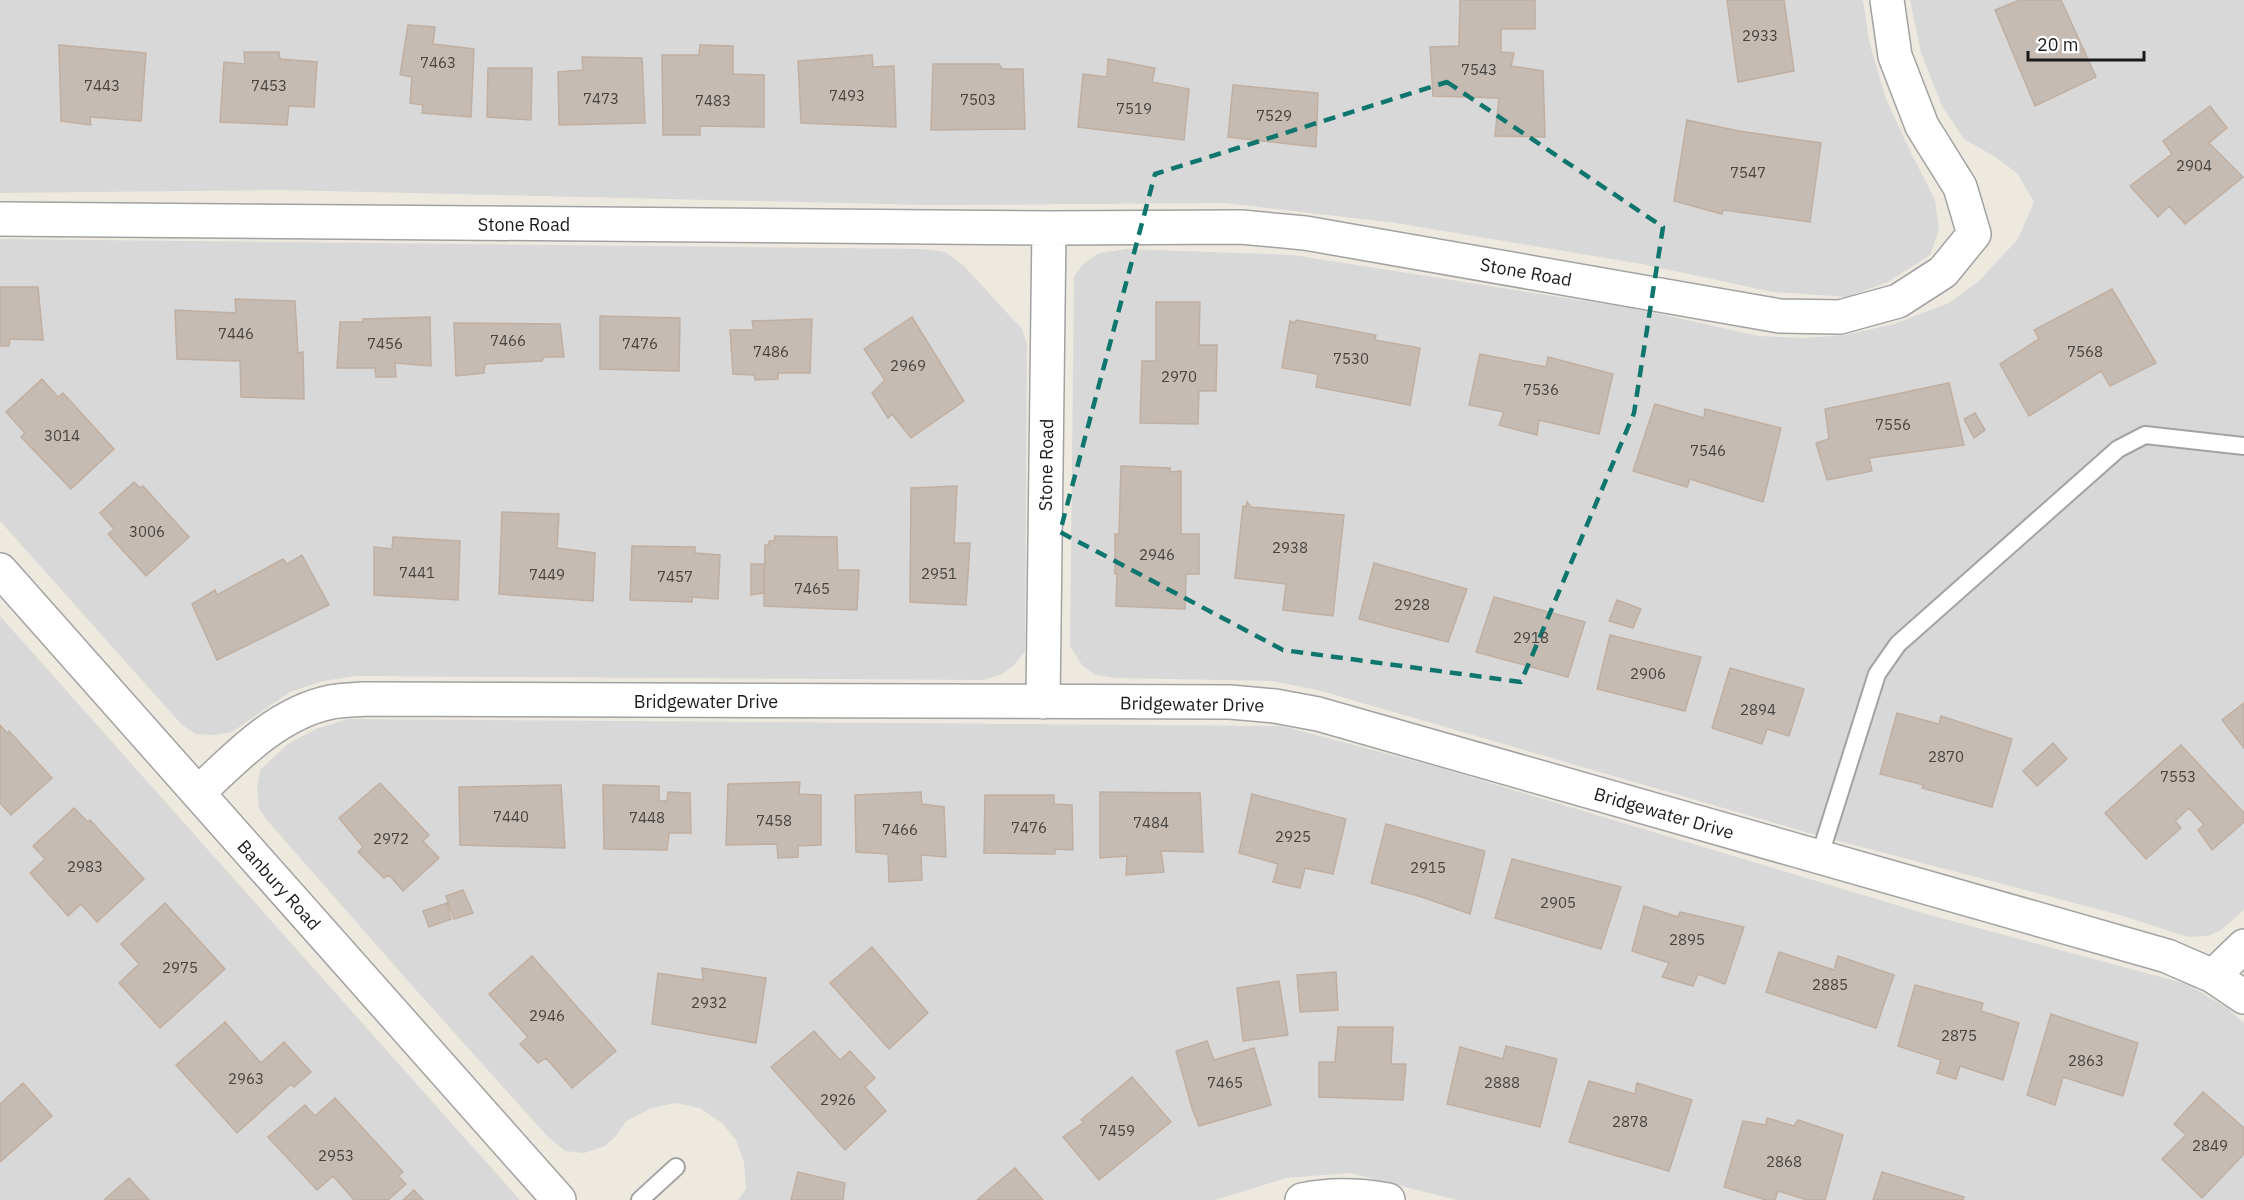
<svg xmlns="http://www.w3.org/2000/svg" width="2244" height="1200" viewBox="0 0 2244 1200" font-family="'IBM Plex Sans',sans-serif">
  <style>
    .residential { fill: #d9d8d8 }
    .building { fill: #c5bbb3; stroke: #c0afa1; stroke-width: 1.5 }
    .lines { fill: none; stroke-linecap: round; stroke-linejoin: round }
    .service-casing { stroke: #a2a2a2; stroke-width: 20 }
    .minor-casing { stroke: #a2a2a2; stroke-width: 36 }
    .service { stroke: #fff; stroke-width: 16 }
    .minor { stroke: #fff; stroke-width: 33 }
    .marked { fill: none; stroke: #0f766e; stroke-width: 4.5; stroke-dasharray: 12 8; stroke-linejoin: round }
    .labels { text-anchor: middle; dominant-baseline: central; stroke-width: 4.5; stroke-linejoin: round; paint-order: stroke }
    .number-label { font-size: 15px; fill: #464341 }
    .street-label { font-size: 18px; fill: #1b1b1b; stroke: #fff }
  </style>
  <rect width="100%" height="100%" fill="#ede9df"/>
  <path class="residential" d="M0,0H1863L1869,41L1886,99L1910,151L1935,200L1939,230L1930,255L1888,282L1847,297L1773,292L1642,264L1396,223L1224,203L930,205L280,190L0,193Z
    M1910,0H2244V910L2221,930L2208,936L2188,937L2120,915L1816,835L1318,690L1272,681L1118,678L1095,675L1082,665L1070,646L1074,277L1083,264L1099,253L1127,249L1293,255L1642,310L1759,336L1805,338L1845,335L1894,324L1949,303L1979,281L2018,239L2034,202L2017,173L1995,157L1964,139L1942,106L1921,53Z
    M0,239L923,249L945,252L963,265L1022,329L1027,344L1025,651L1014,665L1002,674L984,680L357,676L323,681L290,692L232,732L215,735L196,734L182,725L0,521Z
    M0,616L290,942L520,1200H0Z
    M348,719L1282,726L1437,767L1926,914L2187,984L2227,1008L2244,1023V1200H1457L1349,1173L1287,1178L1215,1200H738L746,1189L744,1162L736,1140L722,1123L700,1108L675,1103L652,1108L626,1121L616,1136L605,1146L584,1153L565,1151L548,1137L415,989L266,819L259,808L257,788L260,770L288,744L316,729Z"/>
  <path class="building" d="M1460,0H1535V29H1501V52L1514,53L1511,66L1543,71L1545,137L1495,136L1499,98L1433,96L1430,47L1459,46Z
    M1727,0H1784L1794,71L1738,82Z
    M2020,0H2061L2096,77L2035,106L1995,10Z
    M408,25L435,27L433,44L474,49L471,117L422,113L423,105L410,103L412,77L400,75Z
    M59,45L146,53L141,121L90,117L91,125L61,121Z
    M700,45L733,46V74L764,75V127L700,126V135H663L662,55H699Z
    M244,52H279L280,59L317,62L314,107L289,106L287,125L220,122L224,62L245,64Z
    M872,55L873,67L894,66L896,127L801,123L798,61Z
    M582,57L642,58L645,123L559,125L558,72L583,70Z
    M1108,59L1155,68L1152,82L1189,89L1184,140L1078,127L1083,74L1107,77Z
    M933,64H999L1002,69H1023L1025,129L931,130Z
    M488,68H532L531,120L487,117Z
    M1233,85L1318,93L1316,147L1228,137Z
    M2210,106L2227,128L2209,143L2243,177L2185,224L2169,206L2158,217L2130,186L2172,154L2163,141Z
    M1687,120L1739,131L1821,143L1810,222L1723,210L1722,214L1674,201Z
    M0,287H38L43,340L10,339L9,346H0Z
    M2112,289L2156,363L2110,386L2101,371L2029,416L2000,364L2039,339L2034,330Z
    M235,299L295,301L298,353L303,352L304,399L241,397L240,361L177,359L175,310L236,313Z
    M1156,302H1200L1199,345H1217L1216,391H1199L1198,424L1140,423L1142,361H1156Z
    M600,316L680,318L679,371L600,369Z
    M430,317L431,366L395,363L396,377H376L375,368H337L340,322H363V319Z
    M912,317L964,401L911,438L892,414L888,418L872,393L885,380L864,349Z
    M812,319L810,373H778V379L755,380L754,375L733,374L730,330H754L752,321Z
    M1296,320L1376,335L1375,340L1420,348L1410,405L1316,387L1318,374L1282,368L1290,321L1295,323Z
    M454,323L560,324L564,357H544L542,361L485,364L484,373L456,376Z
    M1480,354L1546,367L1548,357L1613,374L1599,434L1539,420L1537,435L1499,425L1504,412L1469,405Z
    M42,379L58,397L63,393L114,449L71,489L21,437L25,433L6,412Z
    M1949,383L1964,445L1869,458L1872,471L1827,480L1816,443L1829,439L1825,409Z
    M1655,404L1704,418L1705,409L1781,428L1763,502L1690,479L1687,487L1633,471Z
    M1975,413L1985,430L1974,438L1964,419Z
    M1121,466L1170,468V472L1181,471V534H1199V574H1186L1185,609L1116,606L1117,574H1115V534H1119Z
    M134,482L140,488L143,486L189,537L146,576L108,534L114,529L100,513Z
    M957,486L954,543H970L966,605L910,602L911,488Z
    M1247,502L1251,507L1344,515L1333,616L1283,610L1286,584L1235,578L1243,506L1246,507Z
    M502,512L559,514L557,548L595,553L593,601L499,594Z
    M775,536L837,537L838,570H859L857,610L764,606L765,545H769V541H774Z
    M393,537L460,541L458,600L374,595V547L392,549Z
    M632,546L695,547V553L720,555L718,599L692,597V602L630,600Z
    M302,555L329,605L217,660L192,604L215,590L217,595L283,559L287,564Z
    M1374,563L1467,589L1448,642L1359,619Z
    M751,564H764V593L751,595Z
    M1494,597L1585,622L1568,677L1476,652Z
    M1617,600L1641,609L1633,628L1609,621Z
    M1610,635L1701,657L1685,711L1597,689Z
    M1730,668L1804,689L1789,736L1767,729L1762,744L1712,728Z
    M2244,703V748L2222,720Z
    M1897,713L1939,724L1941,716L2012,739L1992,807L1922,788L1924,785L1880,774Z
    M0,725L7,733L9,731L52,778L11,815L0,803Z
    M2053,743L2067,759L2037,786L2023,771Z
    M2181,745L2244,813V822L2212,850L2198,830L2204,825L2189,808L2175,821L2181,828L2146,859L2105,813Z
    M800,782L799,794L821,795V845L798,846V857L778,858L777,844L726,845L728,784Z
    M380,783L429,835L423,841L439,858L403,891L389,875L384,878L358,852L363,847L339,818Z
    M561,785L565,848L460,845L459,787Z
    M603,785L659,786V801H667L668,792L690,793L691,833H669L667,850L604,849Z
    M921,792L922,804L944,807L946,857L921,855L922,880L889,882L888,854L856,852L855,795Z
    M1100,792L1200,793L1203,852L1161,851L1164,872L1126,875L1127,856L1100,858Z
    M1252,794L1346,819L1333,874L1305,868L1300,888L1273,882L1278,864L1239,853Z
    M985,795H1054V804L1072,805L1073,850L1055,849V854L984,853Z
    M74,808L88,822L90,820L144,879L97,922L81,904L68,916L30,873L45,859L33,846Z
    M1386,824L1485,851L1470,914L1422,897L1371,883Z
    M1512,859L1621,887L1601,949L1495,918Z
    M463,890L473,913L454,919L446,896Z
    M165,903L225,969L160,1028L119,983L139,964L121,944Z
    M447,903L451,919L429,927L423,911Z
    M1644,906L1678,917L1680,912L1744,927L1725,984L1698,974L1693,986L1662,977L1669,963L1632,951Z
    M872,947L928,1013L889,1049L830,983Z
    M1779,952L1834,970L1838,956L1894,975L1876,1028L1766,992Z
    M532,956L616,1051L572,1088L546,1058L538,1063L520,1044L528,1037L489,994Z
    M702,968L766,978L756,1043L652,1024L658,973L703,980Z
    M1336,972L1338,1010L1300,1012L1297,975Z
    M1279,981L1288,1035L1243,1041L1237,988Z
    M1915,985L1983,1003L1981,1011L2019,1023L2003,1080L1960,1066L1956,1079L1937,1073L1941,1060L1898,1046Z
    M2051,1014L2138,1043L2123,1096L2063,1077L2055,1105L2027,1095Z
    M225,1022L261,1063L284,1042L311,1072L294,1087L291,1084L237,1133L176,1065Z
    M1338,1027H1393L1391,1064H1406L1403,1100L1319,1097V1062H1335Z
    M814,1031L840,1060L850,1051L875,1078L865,1087L886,1111L845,1150L771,1067Z
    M1207,1041L1214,1060L1254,1048L1271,1105L1199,1126L1192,1108L1176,1051Z
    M1506,1046L1557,1059L1540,1127L1447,1104L1460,1047L1503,1059Z
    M1132,1077L1171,1122L1099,1180L1063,1137L1084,1122L1081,1120Z
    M1589,1081L1635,1094L1637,1083L1692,1100L1669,1171L1569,1142Z
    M23,1083L52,1116L0,1162V1104Z
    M2203,1092L2244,1128V1154L2202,1198L2162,1159L2186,1135L2174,1124Z
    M335,1098L403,1172L398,1176L406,1184L388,1200H354L333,1176L317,1190L268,1137L305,1105L315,1116Z
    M1767,1118L1794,1126L1798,1120L1843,1135L1825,1200H1807L1778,1191L1775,1200H1766L1724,1187L1743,1121L1766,1125Z
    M1015,1168L1043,1200H977Z
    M798,1172L845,1183L843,1200H791Z
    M1882,1172L1964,1197L1963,1200H1873Z
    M129,1178L149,1200H104Z
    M414,1190L423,1200H403Z"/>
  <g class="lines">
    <defs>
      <path id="service" d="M1819,858L1877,674L1898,644L2118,449L2145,435L2244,446
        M640,1200L676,1167"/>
      <path id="minor" d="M0,219L1049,228L1241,227L1305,233L1780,316L1840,317L1898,301L1943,272L1974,234L1960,187L1922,126L1895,56L1887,0
        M0,570L559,1200
        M1043,702L1049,228
        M198,793C236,757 277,713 331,702C342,700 353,700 364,699L1230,702L1275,706L1318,714L2167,956L2213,976L2244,997
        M2213,976L2244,946
        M1302,1200C1330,1194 1360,1195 1388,1200"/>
    </defs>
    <use href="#service" class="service-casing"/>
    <use href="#minor" class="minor-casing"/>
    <use href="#service" class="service"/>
    <use href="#minor" class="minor"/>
  </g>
  <path class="marked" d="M1447,82L1663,227L1634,413L1521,682L1283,650L1060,532L1155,174Z"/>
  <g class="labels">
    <g class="number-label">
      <text x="1760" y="35">2933</text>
      <text x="438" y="62">7463</text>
      <text x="1479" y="69">7543</text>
      <text x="102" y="85">7443</text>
      <text x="269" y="85">7453</text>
      <text x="847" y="95">7493</text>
      <text x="601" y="98">7473</text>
      <text x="978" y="99">7503</text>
      <text x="713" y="100">7483</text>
      <text x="1134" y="108">7519</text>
      <text x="1274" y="115">7529</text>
      <text x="2194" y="165">2904</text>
      <text x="1748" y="172">7547</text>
      <text x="236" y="333">7446</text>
      <text x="508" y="340">7466</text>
      <text x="385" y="343">7456</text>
      <text x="640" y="343">7476</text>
      <text x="771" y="351">7486</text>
      <text x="2085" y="351">7568</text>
      <text x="1351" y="358">7530</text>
      <text x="908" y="365">2969</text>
      <text x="1179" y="376">2970</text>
      <text x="1541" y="389">7536</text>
      <text x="1893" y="424">7556</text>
      <text x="62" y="435">3014</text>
      <text x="1708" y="450">7546</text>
      <text x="147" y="531">3006</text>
      <text x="1290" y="547">2938</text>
      <text x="1157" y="554">2946</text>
      <text x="417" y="572">7441</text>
      <text x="939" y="573">2951</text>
      <text x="547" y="574">7449</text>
      <text x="675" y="576">7457</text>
      <text x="812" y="588">7465</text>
      <text x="1412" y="604">2928</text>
      <text x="1531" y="637">2918</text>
      <text x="1648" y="673">2906</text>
      <text x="1758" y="709">2894</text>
      <text x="1946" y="756">2870</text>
      <text x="2178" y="776">7553</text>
      <text x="511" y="816">7440</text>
      <text x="647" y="817">7448</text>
      <text x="774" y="820">7458</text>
      <text x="1151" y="822">7484</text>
      <text x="1029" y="827">7476</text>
      <text x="900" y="829">7466</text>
      <text x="1293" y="836">2925</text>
      <text x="391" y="838">2972</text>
      <text x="85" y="866">2983</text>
      <text x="1428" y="867">2915</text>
      <text x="1558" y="902">2905</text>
      <text x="1687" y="939">2895</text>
      <text x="180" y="967">2975</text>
      <text x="1830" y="984">2885</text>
      <text x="709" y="1002">2932</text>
      <text x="547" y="1015">2946</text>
      <text x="1959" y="1035">2875</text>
      <text x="2086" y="1060">2863</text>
      <text x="246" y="1078">2963</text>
      <text x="1225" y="1082">7465</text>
      <text x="1502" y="1082">2888</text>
      <text x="838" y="1099">2926</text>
      <text x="1630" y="1121">2878</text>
      <text x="1117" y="1130">7459</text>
      <text x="2210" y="1145">2849</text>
      <text x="336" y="1155">2953</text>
      <text x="1784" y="1161">2868</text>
    </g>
    <g class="street-label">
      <text x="524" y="224">Stone Road</text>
      <text transform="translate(1526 272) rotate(10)">Stone Road</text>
      <text transform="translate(1046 465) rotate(-89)">Stone Road</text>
      <text x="706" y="701">Bridgewater Drive</text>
      <text transform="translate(1192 704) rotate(1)">Bridgewater Drive</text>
      <text transform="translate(1664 813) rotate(16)">Bridgewater Drive</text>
      <text transform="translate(279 885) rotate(48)">Banbury Road</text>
    </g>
  </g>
  <path d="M2028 51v9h116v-9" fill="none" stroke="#1b1b1b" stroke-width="3"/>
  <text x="2037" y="51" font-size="18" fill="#1b1b1b" stroke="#ffffff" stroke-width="4.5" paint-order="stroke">20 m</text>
</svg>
